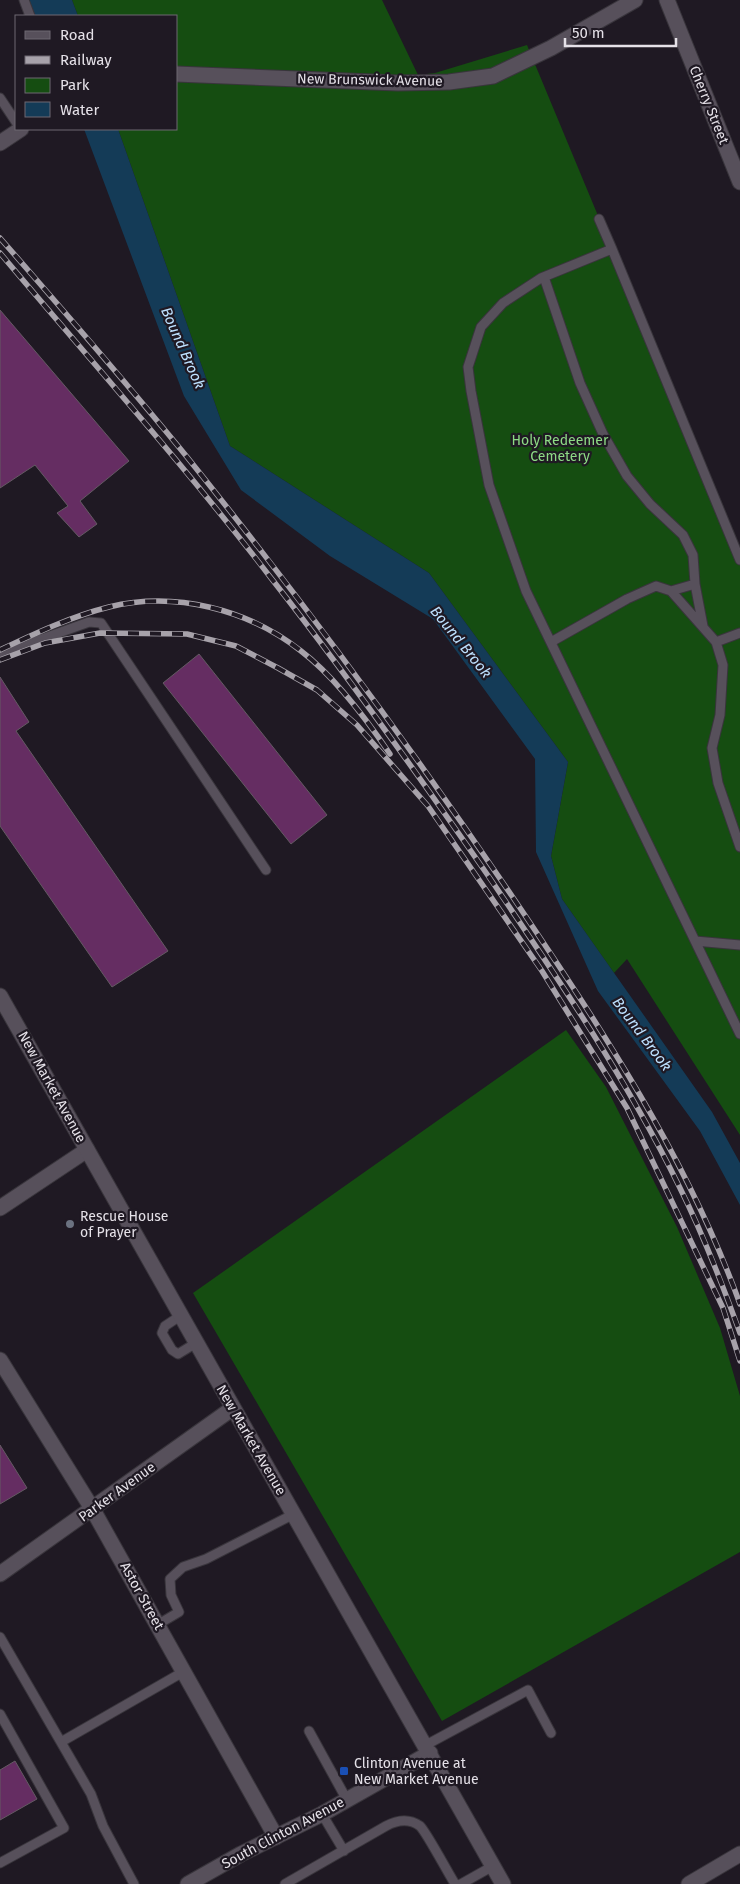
<svg xmlns="http://www.w3.org/2000/svg" width="740" height="1884" viewBox="0 0 740 1884" font-family="'Fira Sans',sans-serif">
  <style>
    .green { fill: #154d11 }
    .water { fill: #143b57 }
    .building { fill: #652d62; stroke: #645a63 }
    .lines { fill: none; stroke-linecap: round; stroke-linejoin: round }
    .lane-casing { stroke: #39353c; stroke-width: 11 }
    .street-casing { stroke: #39353c; stroke-width: 17 }
    .secondary-casing { stroke: #39353c; stroke-width: 17 }
    .lane { stroke: #57505b; stroke-width: 9 }
    .street { stroke: #57505b; stroke-width: 15 }
    .secondary { stroke: #57505b; stroke-width: 15 }
    .rail-casing { stroke: #a7a2aa; stroke-width: 5.5 }
    .rail { stroke: #1f1923; stroke-width: 4; stroke-dasharray: 11; stroke-linecap: butt }
    .worship-dot { fill: #6b7280; stroke: #1f1923; stroke-width: 2 }
    .transit-dot { fill: #1a4fb4; stroke: #1f1923; stroke-width: 2 }
    .labels { text-anchor: middle; dominant-baseline: central; stroke-width: 4.5; stroke-linejoin: round; paint-order: stroke }
    .street-label { font-size: 14px; fill: #e5e1e8; stroke: #1f1923 }
    .park-label { font-size: 14px; fill: #8dda85; stroke: #1f1923 }
    .poi-label { font-size: 14px; fill: #e5e1e8; stroke: #1f1923; text-anchor: start }
    .water-label { font-size: 15px; font-style: italic; fill: #bde1ff; stroke: #1f1923 }
  </style>
  <rect width="100%" height="100%" fill="#1f1923"/>
  <path class="green" d="M72,0H382L418,75L435,73L527,45L740,557V1135L627,959L614,973L562,899L551,856L568,762L429,573L230,446L118,129H176V16H78Z
    M566,1030L606,1087L639,1152L677,1227L720,1328L740,1396V1552L442,1721L193,1293Z"/>
  <path class="water" d="M28,0H72L78,16H35Z
    M84,129H118L230,446L429,573L568,762L551,856L562,899L712,1112L740,1163V1205L700,1131L598,991L536,852L535,759L433,619L330,556L241,490L184,396Z"/>
  <path class="building" d="M0,310L129,461L80,501L97,524L79,537L57,513L68,506L35,465L0,488Z
    M199,654L327,815L291,844L163,683Z
    M0,677L29,722L16,731L168,951L112,987L0,826Z
    M0,1445L27,1488L0,1504Z
    M15,1761L37,1799L0,1820V1770Z"/>
  <g class="lines">
    <defs>
      <path id="lane" d="M24,0L30,16
        M0,98L16,122
        M599,219L612,249L541,278L503,303L481,327L468,367L471,391L489,485L526,591L740,1034
        M612,249L740,560
        M544,277L580,383L603,434L627,476L650,504L683,535L693,555L695,584
        M671,591L695,584L703,626
        M740,633L716,642L723,665L720,715L712,748L718,783L740,847
        M551,642L627,599L656,586L671,591L716,642
        M0,654L89,622L101,623L266,870
        M695,941L740,945
        M180,1316L165,1326L162,1333L172,1350L178,1354L196,1343
        M157,1625L179,1612L171,1595L170,1579L183,1567L206,1559L294,1514
        M0,1637L91,1794L103,1826L134,1884
        M0,1714L64,1828L0,1863
        M309,1731L347,1800
        M61,1742L183,1672
        M426,1745L528,1690L551,1733
        M322,1814L344,1851
        M285,1884L386,1826C397,1820 409,1818 420,1826C427,1833 448,1873 455,1884
        M461,1884L493,1866"/>
      <path id="street" d="M667,0L740,182
        M0,1208L87,1150
        M0,1360L93,1510L276,1837
        M0,1574L233,1408"/>
      <path id="secondary" d="M176,74L398,83L449,82L493,76L551,48L635,0
        M0,143L21,129
        M0,996L503,1884
        M188,1884L241,1854L322,1814L430,1753
        M689,1884L740,1854"/>
    </defs>
    <use href="#lane" class="lane-casing"/>
    <use href="#street" class="street-casing"/>
    <use href="#secondary" class="secondary-casing"/>
    <use href="#lane" class="lane"/>
    <use href="#street" class="street"/>
    <use href="#secondary" class="secondary"/>
    <defs>
      <path id="rail" d="M0,238C63,310 126,382 187,457C302,600 411,747 514,899C601,1028 687,1157 740,1304
        M0,253C91,361 185,466 271,578C347,675 419,776 489,877C557,977 626,1078 679,1186C703,1234 722,1283 740,1333
        M0,650C34,634 72,616 109,607C175,591 248,609 301,651C334,676 367,720 390,754
        M0,660L45,643L100,633L187,634L236,646L278,668L317,690L357,725L428,806L542,971L627,1108L723,1308L740,1361"/>
    </defs>
    <use href="#rail" class="rail-casing"/>
    <use href="#rail" class="rail"/>
  </g>
  <circle class="worship-dot" cx="70" cy="1224" r="5"/>
  <rect class="transit-dot" x="339" y="1766" width="10" height="10" rx="2.5"/>
  <g class="labels">
    <g class="street-label">
      <text transform="translate(370 80) rotate(1)">New Brunswick Avenue</text>
      <text transform="translate(709 105) rotate(68)">Cherry Street</text>
      <text transform="translate(52 1087) rotate(61)">New Market Avenue</text>
      <text transform="translate(251 1440) rotate(60)">New Market Avenue</text>
      <text transform="translate(117 1492) rotate(-36)">Parker Avenue</text>
      <text transform="translate(142 1596) rotate(61)">Astor Street</text>
      <text transform="translate(283 1833) rotate(-28)">South Clinton Avenue</text>
    </g>
    <g class="park-label">
      <text x="560" y="440">Holy Redeemer<tspan x="560" dy="16">Cemetery</tspan></text>
    </g>
    <g class="poi-label">
      <text x="80" y="1216">Rescue House<tspan x="80" dy="16">of Prayer</tspan></text>
      <text x="354" y="1763">Clinton Avenue at<tspan x="354" dy="16">New Market Avenue</tspan></text>
    </g>
    <g class="water-label">
      <text transform="translate(183 348) rotate(66)">Bound Brook</text>
      <text transform="translate(461 642) rotate(51)">Bound Brook</text>
      <text transform="translate(642 1034) rotate(53)">Bound Brook</text>
    </g>
  </g>
  <rect x="15" y="15" width="162" height="115" fill="#1f1923" stroke="#6e6972"/>
  <rect x="25" y="31" width="25" height="8" fill="#57505b" stroke="#6e6972"/>
  <text x="60" y="40" font-size="15" fill="#e5e1e8">Road</text>
  <rect x="25" y="56" width="25" height="8" fill="#a7a2aa" stroke="#6e6972"/>
  <text x="60" y="65" font-size="15" fill="#e5e1e8">Railway</text>
  <rect x="25" y="78" width="25" height="15" fill="#154d11" stroke="#6e6972"/>
  <text x="60" y="90" font-size="15" fill="#e5e1e8">Park</text>
  <rect x="25" y="102" width="25" height="15" fill="#143b57" stroke="#6e6972"/>
  <text x="60" y="115" font-size="15" fill="#e5e1e8">Water</text>
  <path d="M565 38v8h111v-8" fill="none" stroke="#e5e1e8" stroke-width="2.5"/>
  <text x="572" y="38" font-size="15" fill="#e5e1e8" stroke="#1f1923" stroke-width="4" paint-order="stroke">50 m</text>
</svg>
